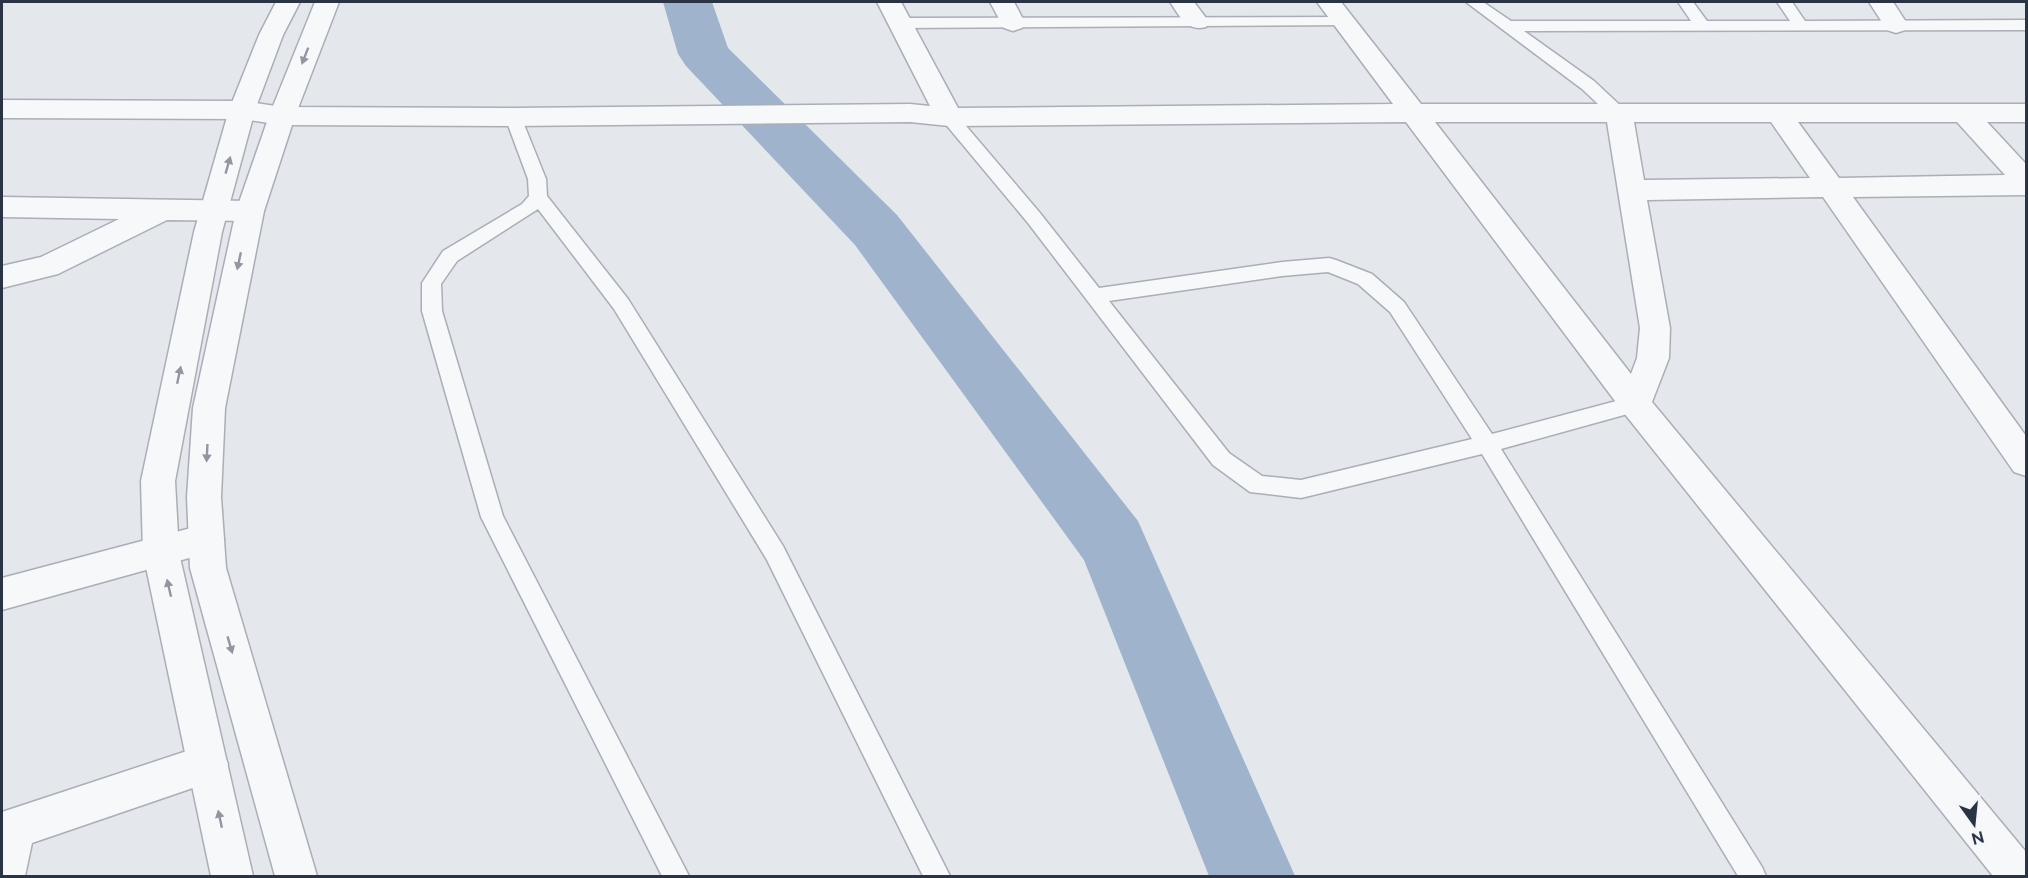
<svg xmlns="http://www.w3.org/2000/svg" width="2028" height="878" viewBox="0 0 2028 878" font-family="Raleway,sans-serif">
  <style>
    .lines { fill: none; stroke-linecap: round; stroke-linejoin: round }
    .river { fill: #9fb4cc; fill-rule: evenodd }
    .service-casing { stroke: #a9aeb7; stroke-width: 3 }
    .minor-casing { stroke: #a9aeb7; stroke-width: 3 }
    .tertiary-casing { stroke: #a9aeb7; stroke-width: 3 }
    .service { fill: #f7f8fa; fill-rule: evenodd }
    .minor { fill: #f7f8fa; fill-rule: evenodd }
    .tertiary { fill: #f7f8fa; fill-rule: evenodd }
    .oneway { fill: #9196a0 }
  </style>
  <rect width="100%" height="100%" fill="#e4e7ec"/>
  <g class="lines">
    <path class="river" d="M663,2H712L728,48L897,215L1138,521L1295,876H1209L1084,560L855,245L686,66L678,54Z"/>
    <defs>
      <path id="service" d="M1466,2H1483L1511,21H1691L1678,2H1693L1707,21H1790L1777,2H1792L1805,21L2026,20V30L1524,31L1594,81L1625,110L1627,114L1625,118H1613L1582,89Z
        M1344,17L1352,22L1350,25L901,28L893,23L901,18Z
        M513,111L519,113L521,117L546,179L547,196L628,299L783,546L950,876H923L767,560L614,309L538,209L457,261L441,284L442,311L503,516L689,876H662L481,517L422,311V283L443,251L522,204L529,196L528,179L505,117L507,113Z
        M949,111L955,113L1040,213L1099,288L1282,262L1329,258L1336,260L1372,274L1404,302L1492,434L1635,396L1642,398L1645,404L1642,410L1501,449L1762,867L1766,876H1738L1482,454L1301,498L1250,492L1213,465L1028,223L943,121L941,117L943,113ZM1328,272L1358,284L1390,312L1472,439L1301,480L1262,476L1229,453L1109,301L1282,276Z"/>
      <path id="minor" d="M877,2H901L958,108L1393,104L1317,2H1341L1421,104H2026V122H1987L2026,164V195L1853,197L2026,436V476L2014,472L1823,197L1647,200L1670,328L1669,358L1652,402L2026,852V876H1993L1624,413L1406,122L949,126L910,122L513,126L282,125L242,119L2,118V100L242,101L282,107L513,108L910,104L930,106ZM1435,122H1607L1640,328L1637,358L1631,374ZM1634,122H1771L1810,178L1644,180ZM1798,122H1957L2005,175L1839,178Z
        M990,2H1014L1025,23L1022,28L1013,31L1004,28Z
        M1170,2H1194L1209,22L1206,27C1186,32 1180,16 1170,2Z
        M1869,2H1893L1908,25L1905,30L1896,33L1887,30Z
        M2,197L250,201L260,204L264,211L260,218L250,221L167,220L58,274L2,288V266L41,257L119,219L2,217Z
        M206,524L218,528L224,539L218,550L2,610V578Z
        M208,744L222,750L228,764L222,778L32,843L25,876H2V812Z"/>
      <path id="tertiary" d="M276,2H300L283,35L255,110L222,232L175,481L179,553L253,876H211L143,553L141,481L194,232L229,110L259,35Z
        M315,2H339L295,116L264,211L225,408L221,497L226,568L317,876H275L190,568L187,497L193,408L236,211L269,116Z"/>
    </defs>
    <use href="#service" class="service-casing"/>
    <use href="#minor" class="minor-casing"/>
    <use href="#tertiary" class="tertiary-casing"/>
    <use href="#service" class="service"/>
    <use href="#minor" class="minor"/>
    <use href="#tertiary" class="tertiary"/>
  </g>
  <defs><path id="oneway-solid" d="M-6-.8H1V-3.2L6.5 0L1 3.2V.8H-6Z" transform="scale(1.5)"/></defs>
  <g class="oneway">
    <use href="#oneway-solid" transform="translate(305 56) rotate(111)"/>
    <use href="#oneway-solid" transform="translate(228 165) rotate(-74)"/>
    <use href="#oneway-solid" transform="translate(239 261) rotate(102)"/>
    <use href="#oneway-solid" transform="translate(179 375) rotate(-78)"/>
    <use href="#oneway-solid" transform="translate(207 453) rotate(93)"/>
    <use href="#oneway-solid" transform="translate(169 588) rotate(-103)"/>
    <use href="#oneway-solid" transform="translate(230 645) rotate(74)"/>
    <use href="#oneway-solid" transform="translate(220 819) rotate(-102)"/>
  </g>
  <rect width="2028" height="878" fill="none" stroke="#2b3445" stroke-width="6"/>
  <g transform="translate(1974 824) rotate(165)" stroke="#f4f6f9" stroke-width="4.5" paint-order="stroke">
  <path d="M0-4.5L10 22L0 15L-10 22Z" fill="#2b3445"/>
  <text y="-9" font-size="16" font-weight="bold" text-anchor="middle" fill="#2b3445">N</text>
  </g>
</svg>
